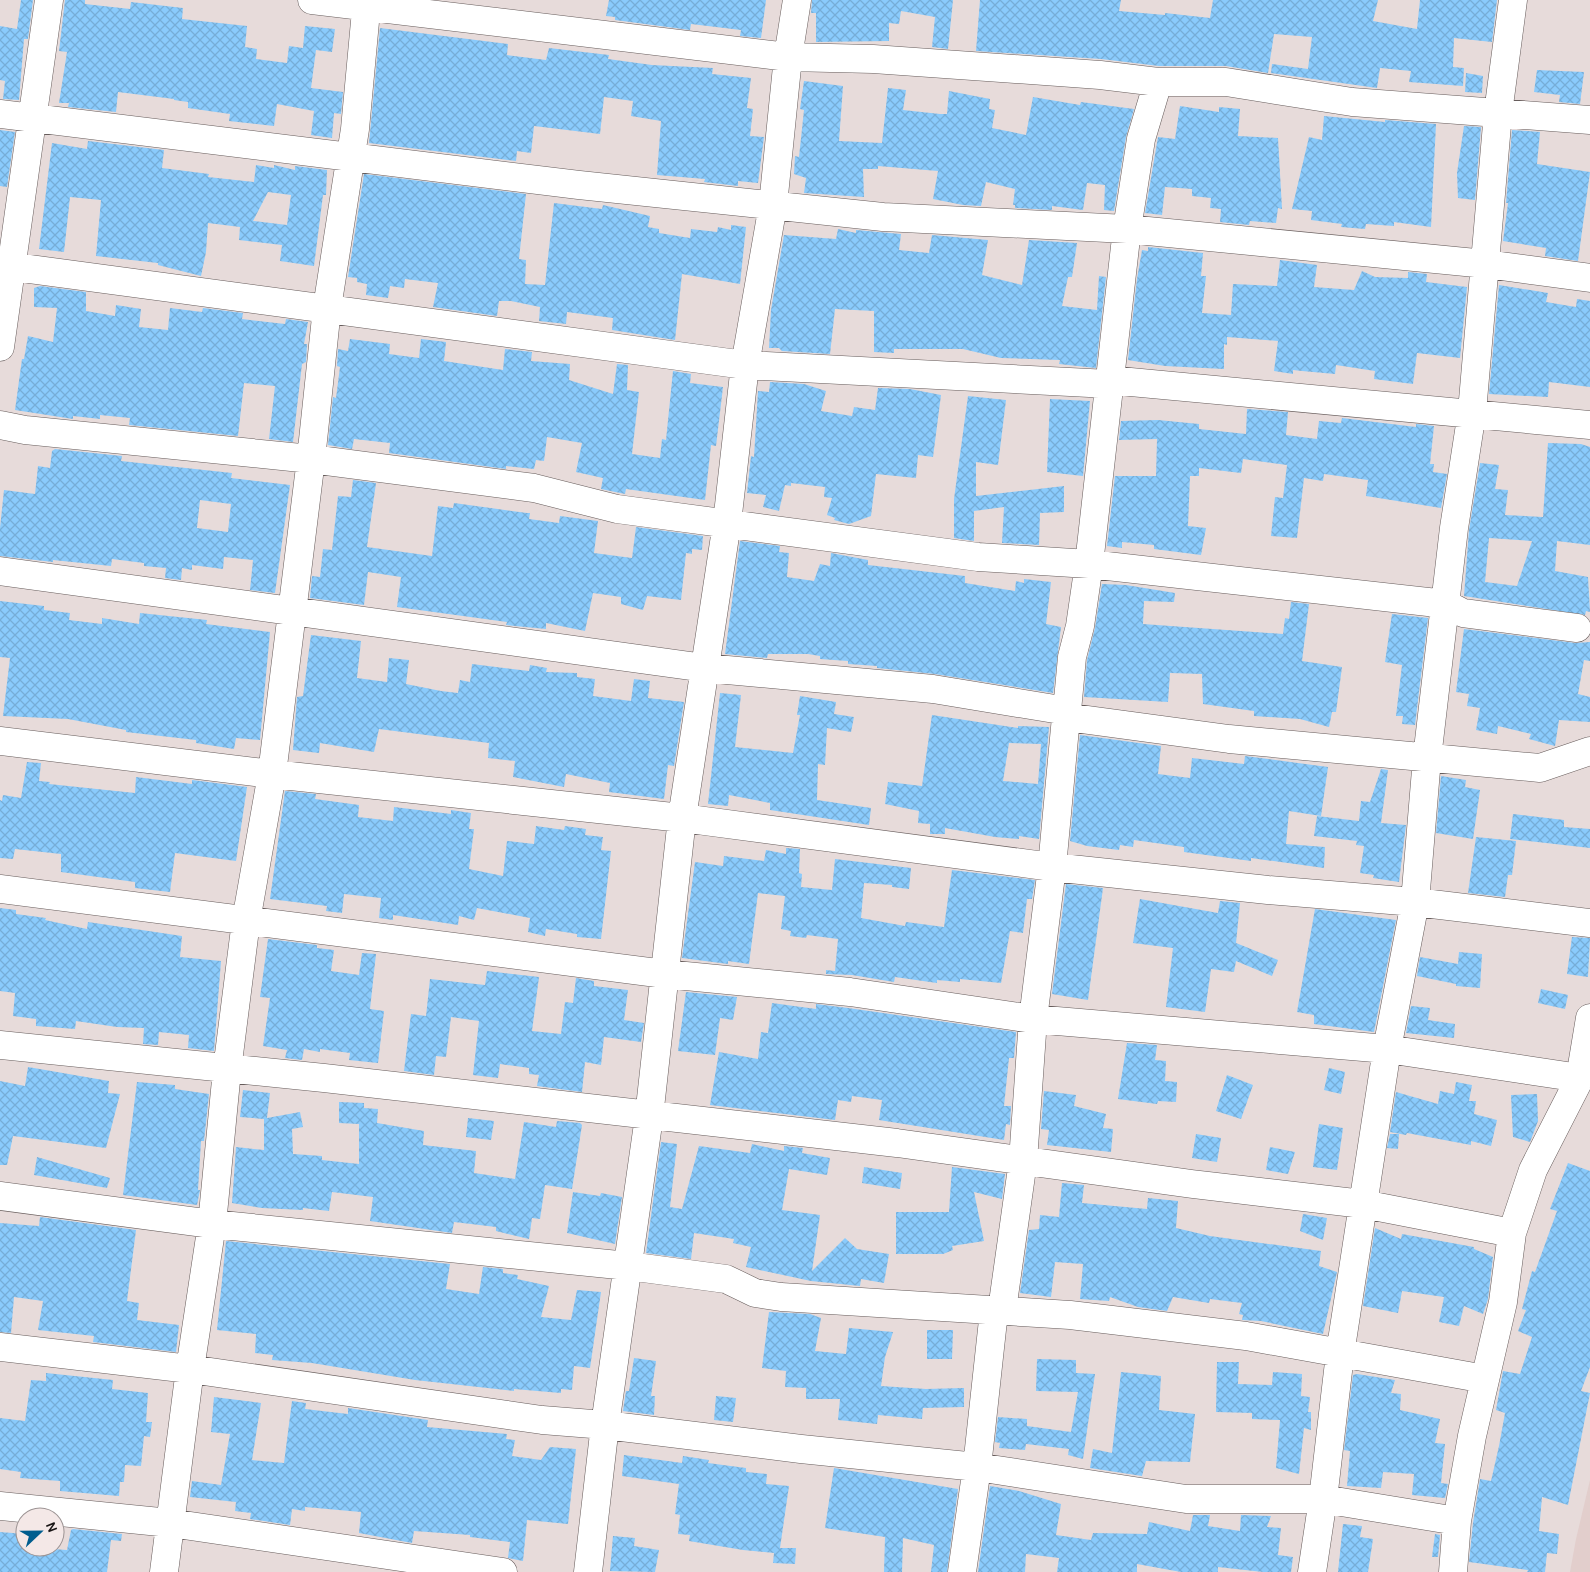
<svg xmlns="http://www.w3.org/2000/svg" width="1590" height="1572" viewBox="0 0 1590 1572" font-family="Karla,sans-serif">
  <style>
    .built { fill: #e2cecc }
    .building { fill: url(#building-cross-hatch); fill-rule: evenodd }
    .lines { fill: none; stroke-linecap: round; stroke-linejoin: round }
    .minor-casing { stroke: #665c5b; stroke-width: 29 }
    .minor { stroke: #fff; stroke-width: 28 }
  </style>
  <defs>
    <pattern id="building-cross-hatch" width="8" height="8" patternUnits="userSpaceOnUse" patternTransform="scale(1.25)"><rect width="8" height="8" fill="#8acbfc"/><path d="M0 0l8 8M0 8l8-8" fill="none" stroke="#76add7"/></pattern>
  </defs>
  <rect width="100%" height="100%" fill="#e7dbda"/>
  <path class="built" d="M1590,1480V1572H1570L1576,1539Z"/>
  <path class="building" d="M21,0H33L28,39H24L19,100L3,99L5,81L0,80V26L17,29Z
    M65,0H85V4L130,9L131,2L183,8L182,19L247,26L245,47L257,49L256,59L287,63L289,46L303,48L305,26L335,29L332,52L316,50L311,88L343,92L341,114L334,113L332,138L311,135L314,111L277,104L274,126L229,121L230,114L188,108V102L174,100V99L118,92L116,112L68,107L69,103H59L67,52L59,51Z
    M609,0H766L761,38L740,36L741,30L691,24L690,30L615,20V17L606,16Z
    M812,0H953L948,49L932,47L935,17L901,11L899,24L889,23V41L816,42V13H811Z
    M980,0H1121L1119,11L1165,15V13L1210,18L1213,0H1378L1373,21L1417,29L1420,0H1497L1492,42L1454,38L1453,67L1464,68L1463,86L1409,82L1411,71L1380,68L1377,88L1271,73L1272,64L1308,69L1312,37L1274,34L1268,73L1226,66H1159L1101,59L976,51Z
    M380,28L508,44L507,55L546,60L549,48L609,55L608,59L652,65L713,68L712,74L751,78L747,108L753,109L750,136L764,137L758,183L738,181V186L704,182L705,179L657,175L661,121L631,116L633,101L604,97L600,134L534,126L531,153L517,151L516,161L369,143Z
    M1537,70L1584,72L1580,104L1559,102L1560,95L1534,92Z
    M1466,73L1483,76L1482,93L1465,92Z
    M804,81L843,86L839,141L882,143L888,88L906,90L903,110L940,114H947L949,91L990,99L989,109L995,110L992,128L1026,135L1033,97L1080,105L1081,102L1134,109L1126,137L1114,211L1104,210L1105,185L1087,183L1083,210L1052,206V210L1015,208V205H1013L1015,189L986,182L981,206L963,205L933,199L938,171L878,166V169H863L864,197L804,193L806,178L794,174L795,156L799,157L804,110L800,109Z
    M1180,106L1219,112V107L1240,109L1238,136L1278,138L1282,209L1278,208L1276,223L1250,221L1249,225L1220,222L1221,209L1210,208L1211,198L1192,196V189L1165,187L1162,215L1145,213L1158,137L1175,139Z
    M1324,116L1385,122V120L1436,124L1431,227L1394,222V226L1366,224L1365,229L1341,227L1342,224L1311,220L1312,211L1292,209L1309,137L1322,140Z
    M1464,126L1481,127L1475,200L1458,198L1457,173Z
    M0,130L15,132L7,187L0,186Z
    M1512,130L1540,132L1537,164L1590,172L1578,261L1545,256L1546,248L1503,241L1508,203H1506Z
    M88,141L164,150L162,168L209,174L208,177L254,182L256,165L274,168V165L295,170V166L327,170L326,195H323L314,266L280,261L282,245L239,240L240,227L208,223L206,252L201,276L158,265V263L96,256L101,200L70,197L64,252L39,249L52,143L87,149ZM268,192L291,195L287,225L253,221Z
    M364,174L526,194L519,259L526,260L525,284L545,285L554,203L602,209L603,205L650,216L648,227L659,229V233L690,238L691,229L717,232L718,227L731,230V225L746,227L740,284L682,274L675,340L612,330L613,318L567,312L566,324L539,321L540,307L511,301H499L497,316L433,307L438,283L405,279L404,288L390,286L388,298L366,295L367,284L357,282V278L348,277Z
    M838,229L856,233V230L901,234L899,250L929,253L932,235L988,240L982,275L1022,285L1029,240L1077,243L1072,277H1068L1062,306L1097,310L1099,276L1106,277L1096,368L1059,364L1060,360L1001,358L963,349H894V353L874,352V311L835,309L830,354L782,351L779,348H769L771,310L784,235L836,239Z
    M1148,247L1203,253L1201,276H1206L1202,313L1231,315L1233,284L1277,286L1280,260L1317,265L1314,287L1354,290L1362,271L1375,277L1408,278V272L1427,274L1426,282L1467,287L1460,358L1417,353L1413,384L1374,379L1375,371L1336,365L1335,374L1302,371L1293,370V374L1274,371L1278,341L1227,337V345L1224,344V369L1165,366L1128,360L1137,279L1142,250L1148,251Z
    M1499,285L1548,293L1546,302L1576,307L1577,299L1590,301V387L1549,382L1548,397L1489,394Z
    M40,286L86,292V311L115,316L116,305L141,309L139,327L168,330L170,308L202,312L203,308L243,313L242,319L285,324L286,319L308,322L304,344H307L306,362L302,364L293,442L269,439L275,386L244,383L238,436L129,425L130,418L100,415V419L73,416V419L15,410L22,359H24L28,336L53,342L57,308L34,307V288Z
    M350,339L390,344L389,354L419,358L421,339L446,342L444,361L503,370L505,349L532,352L531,361L570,364L569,380L613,394L617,364L628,365L627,390L639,392L632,454L660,458L662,439L666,440L673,371L691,374L690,383L723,387L716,446L711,445L705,500L626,489L625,494L601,489L603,478L576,472L582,443L547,437L544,461L536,460L534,469L506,466V469L389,453L390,443L354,439L352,449L328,445L333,397L336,398L340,367L337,366L338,349L348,351Z
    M770,382L804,384L826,391L821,411L852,416L854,407L875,410L878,388L910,389L941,395L933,457L918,455L916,478L876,474L871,516L849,524L834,520L835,518L827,515L832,498L824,497L825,487L791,483V486L785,485L779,511L763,507L766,495L747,493L751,456L754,457L758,391L769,392Z
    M968,396L1006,400L998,465L976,462V496L1064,486V512L1040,513L1039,545L1002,543L1004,507L974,511V541L954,538V499Z
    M1050,399L1090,401L1083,476L1047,472Z
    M1247,409L1288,412L1286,435L1317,439L1319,421L1341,423L1342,418L1416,427V424L1434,426L1430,464H1434L1433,472L1447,474L1441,508L1366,496L1368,480L1324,474L1323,481L1304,478L1297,538L1271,536L1275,497L1283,498L1287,465L1243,459L1241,473L1199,468V476H1190L1188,526L1206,528L1201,555L1154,549V545L1122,542V548L1107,546L1115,476H1156L1157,439L1119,440L1121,421L1158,420L1199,424V429L1246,434Z
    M1548,443L1581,444L1590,447V545L1557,541L1555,571L1588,577L1590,612L1586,611L1585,615L1464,596L1469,530L1480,463L1499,465L1495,489L1508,490L1505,515L1543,517ZM1489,538L1532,541L1517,586L1485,582Z
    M55,449L122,456L121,461L232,473L231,478L290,485L275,593L250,590L253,560L224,557L223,569L192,565V570L182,568L181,580L165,578L166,568L144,566V563L112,559L111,566L53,560V562L0,556V528L4,490L35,494L38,466L50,468L52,451ZM200,500L231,504L228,532L197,528Z
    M353,480L376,483L367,547L432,556L438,506L453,508L454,503L527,513H530L529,519L559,523L560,516L598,521L594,553L632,558L636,527L703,536L702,550L692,549V554L686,553L681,600L647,596L643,610L621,604V597L593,593L585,631L546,623V629L515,626L506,625L507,622L397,607L401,577L368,572L364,605L310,598L312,576L320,577L323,549L332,550L338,496L351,497Z
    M740,541L780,546L779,552L789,553L787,577L814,581L820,564L830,566L831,553L868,560V565L965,576V583L1015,591L1016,581L1024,583V579L1051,582L1046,624L1061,627L1053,693L935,674L877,668V666L848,664V661L820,659V656L808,654H768L767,658L725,654Z
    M1102,584L1126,585L1175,593L1174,602L1144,601L1143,624L1283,634L1285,618L1289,619L1291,602L1309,604L1302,661L1342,667L1336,712H1332L1329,727L1300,719L1254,716V711L1203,704L1202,674L1170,673L1168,702L1084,697L1087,660L1095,628Z
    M0,601L44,606V610L70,613L69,620L102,624V618L139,624L140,613L207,620L206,624L270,632L260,740L236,738L234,749L196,743V740L126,732V730L68,719L3,716L10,658L0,657Z
    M1392,614L1428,618L1415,725L1402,724L1403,716H1396L1402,665L1385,662Z
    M1464,629L1575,643L1590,642V661L1584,660L1578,694L1590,697V722L1559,720L1555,746L1529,739L1531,734L1498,726L1497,734L1476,730L1480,708L1467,706L1469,694L1456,692Z
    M311,635L361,641L357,678L387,682L389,658L409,660L406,684L441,691L458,693L460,680L470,682L472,664L529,671L530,665L547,668L546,672L577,673V677L595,679L593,696L631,701L634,679L650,681L648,698L684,702L674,766L668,765L664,799L609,792L610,783L566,774L564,787L513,777L515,761L488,758L489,743L379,729L374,752L320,743L319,753L293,750L297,697L303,696Z
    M720,693L741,695L735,747L793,753L800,715H797L800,696L836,702L834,714L854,717L851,732L827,728L825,765L818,764L817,800L871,808L869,825L770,810V803L729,795L728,806L708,804Z
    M932,715L1018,728V726L1049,727L1039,839L1019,836V839L995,837L945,828V834H930V824L918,823L919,811L885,804L888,782L922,786ZM1009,743L1041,744L1038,784L1003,781Z
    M1080,735L1161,746L1158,774L1190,778L1192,758L1244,764L1245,756L1328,767L1321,816L1289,811L1286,844L1325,847L1324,868L1251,858V861L1184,852V847L1134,840L1133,847L1120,845L1119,850L1087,846L1070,841Z
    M27,762L41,763L39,781L50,782L49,784L135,793L136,777L192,784V780L247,787L236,861L175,853L170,892L135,888V882L61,872V854L15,849L13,859L0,858V800L2,801L3,795L21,798Z
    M1381,769L1388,770L1381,823L1406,825L1399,882L1373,878L1374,875L1360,873L1364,846L1356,845L1357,841L1314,836L1317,816L1359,821L1361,801L1370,802Z
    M1441,776L1466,780L1465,787L1480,790L1473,839L1436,833Z
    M285,791L316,794L315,799L359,805L358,817L393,821L394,807L451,814V810L471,813L469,829H474L469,869L503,876L507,841L534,844L536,826L564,830L565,826L586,829L585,835L603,837L601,850L611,851L601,939L577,937V934L546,929L545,936L528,932L530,918L477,908L474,920L459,916L458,925L393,915V920L379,918L381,898L344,894L342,913L326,911L327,906L270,899Z
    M1513,814L1564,820V827L1590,829V848L1510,839Z
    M1476,837L1516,841L1512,875H1508L1505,897L1468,893Z
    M786,848L800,849L799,873L802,874L801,887L832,890L835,859L911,868L909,889L892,887V885L864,883L861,918L905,926L906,922L944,927L952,870L1035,880L1032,899H1027L1023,933L1010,931L1001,983L960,979V982L937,980V983L895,977L894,982L852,975L826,974V970L835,971L838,939L807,935L806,938L790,936L791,931L781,929L785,896L758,893L749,964L728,961V964L682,958L695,862L723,866L724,856L764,861L766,850L786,854Z
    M1066,884L1103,888L1088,1000L1052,994Z
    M1140,899L1218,913L1220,901L1240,903L1236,943L1278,960L1272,976L1236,961L1234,972L1211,969L1205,1012L1166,1007L1173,948L1133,943Z
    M0,908L16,910V914L46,918L45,920L87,929L88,922L182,936L180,957L221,961L214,1051L188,1048L189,1035L159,1032L158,1045L143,1044L144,1028L117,1027L76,1021L75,1029L36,1026V1019L13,1016L15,993L0,991Z
    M1315,909L1396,920L1374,1032L1314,1024V1015L1297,1012Z
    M1572,937L1590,938L1588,977L1567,974Z
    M268,939L317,945V948L334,950L331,971L359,975L362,953L376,954L370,1009L384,1011L378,1063L349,1060L350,1053L320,1049V1052L304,1049L302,1060L285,1058L287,1050L263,1046L270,998L260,997Z
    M1459,952L1482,954L1480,988L1456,986V984L1417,976L1420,957L1458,964Z
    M487,971L539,977L532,1031L561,1034L565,1002L573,1003L576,978L594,981V986L628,990L624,1020L644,1023L641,1042L604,1037L601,1065L585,1062L582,1092L537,1086L539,1075L529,1074V1068L500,1064L498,1078L473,1075L479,1021L451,1017L446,1057L436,1056L434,1075L404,1071L411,1014L426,1016L430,979L485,985Z
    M1541,989L1568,995L1565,1009L1538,1003Z
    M686,992L737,997L733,1020L720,1018L715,1055L678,1051Z
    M772,1003L816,1009V1004L848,1008L1016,1032L1014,1058H1009L1004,1106H1011L1010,1125L1006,1124L1004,1140L879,1120L882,1100L852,1096L851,1102L838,1100L835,1120L710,1105L719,1052L758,1059L761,1032L768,1033Z
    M1411,1006L1430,1008L1428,1020L1455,1024L1454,1038L1406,1033Z
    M1127,1043L1157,1045L1155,1060L1166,1061L1165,1081L1177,1082L1176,1102L1158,1101L1157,1104L1118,1099Z
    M28,1067L109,1081L108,1093L120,1094L106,1148L13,1136L7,1165H0V1081L25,1086Z
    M1329,1068L1345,1072L1341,1094L1324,1090Z
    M1227,1075L1253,1085L1241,1119L1216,1111Z
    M137,1082L175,1085V1089L209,1094L204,1141H201L198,1190H200L197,1205L123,1195Z
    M1456,1082L1472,1085L1469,1101H1476L1474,1114L1497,1120L1491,1146L1471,1141V1145L1407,1133L1406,1135L1390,1132L1396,1092L1438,1104L1440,1091L1454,1094Z
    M243,1090L270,1093L267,1118L300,1112L303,1127L292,1129L293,1154L322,1156V1160L359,1164V1124L339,1123V1102L364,1103V1108L378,1109L377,1123L424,1131L423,1145L476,1151L474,1173L515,1179L524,1122L556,1127L557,1121L580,1123L582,1125L572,1189L545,1185L540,1219L532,1218L529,1239L496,1231V1227L454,1222L452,1233L370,1221L373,1197L332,1192L329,1211L303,1208V1210L262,1208L232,1203L236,1147L264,1150V1119L240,1117Z
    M1044,1091L1076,1095L1074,1106L1106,1114L1103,1128L1113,1129L1111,1152L1047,1145L1049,1130L1041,1129Z
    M1537,1094L1538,1121L1530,1142L1513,1137L1511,1095Z
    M468,1118L494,1121L491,1140L466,1137Z
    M1319,1124L1343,1128L1337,1170L1313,1167Z
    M1196,1134L1221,1138L1217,1162L1192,1158Z
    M1390,1134H1399L1398,1149L1387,1148Z
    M661,1142L677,1144L670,1207L682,1209L699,1146L750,1153L752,1144L784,1151V1146L803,1148L802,1153L830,1158L827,1175L789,1169L782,1210L820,1215L812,1271L845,1238L857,1249L889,1254L884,1283L861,1279L860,1286L811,1281L746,1267L751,1247L733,1243L734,1239L694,1233L691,1259L646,1253Z
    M1270,1147L1295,1152L1288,1174L1266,1170Z
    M37,1157L110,1178L107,1188L34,1175Z
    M1568,1163L1590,1171V1367L1581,1391L1590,1393L1568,1505L1542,1497L1539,1531L1559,1534L1557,1554L1547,1553L1545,1572H1527L1528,1570L1469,1562L1473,1523L1480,1479L1491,1481L1499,1446L1505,1413L1496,1410L1503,1371L1520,1374L1532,1337L1518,1331L1526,1310L1522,1309L1532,1271L1535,1272L1557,1211L1550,1209Z
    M864,1167L902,1173L900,1189L862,1183Z
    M952,1167L1005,1174L1002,1199L974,1192L984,1241L952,1246L953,1250L943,1254H896V1212H949Z
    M1062,1183L1084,1185L1082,1203L1147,1209L1148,1198L1178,1201L1176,1228L1210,1236L1321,1251L1319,1266L1337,1272L1323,1334L1261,1321L1242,1320L1243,1315L1239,1314L1242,1303L1210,1299L1209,1303L1173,1297L1167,1311L1138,1307L1110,1297L1109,1301L1080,1299L1083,1264L1055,1262L1051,1297L1020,1293L1029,1230L1039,1229L1040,1215L1059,1217Z
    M573,1192L600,1196L601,1193L622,1197L615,1244L567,1233Z
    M1303,1214L1327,1218L1323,1240L1300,1231Z
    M40,1217L136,1230L127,1301L139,1303L137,1320L179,1325L176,1352L93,1342L94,1336L38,1330L43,1301L14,1297L11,1333L0,1332V1223L39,1226Z
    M1375,1228L1401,1239L1402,1234L1474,1247V1249L1493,1257L1488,1299L1483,1314L1464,1306L1459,1326L1439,1322L1444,1297L1402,1291L1398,1313L1363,1306Z
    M226,1241L450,1264L446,1289L479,1294L483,1267L503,1269V1273L518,1275L517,1279L549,1286L541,1317L571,1320L577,1290L601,1292L590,1368L574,1366L572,1390L561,1389V1393L514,1389V1391L415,1380L312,1363L272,1360L273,1355L255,1353L256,1334L217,1330Z
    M769,1312L810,1314L821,1318L815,1351L846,1354L849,1328L893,1332L885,1357L881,1386L926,1389L964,1388V1407L923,1408L922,1419L878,1415L877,1424L838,1420L840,1399H806V1388L785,1387L786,1371L762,1368Z
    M927,1330H953L952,1359H927Z
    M634,1358L656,1361L651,1396H655L654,1415L623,1411L626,1391H629Z
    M1037,1359L1076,1360V1373L1095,1374L1083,1459L1068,1455L1069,1449L1026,1444L1025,1450L999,1448L1000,1443L995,1442L998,1417L1027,1419V1426L1071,1432L1078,1392L1036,1391Z
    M1217,1362H1239L1238,1384L1272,1385L1273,1372L1302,1374L1301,1396L1310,1397L1308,1412H1311V1430L1304,1428L1299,1474L1276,1468L1280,1420L1252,1419V1413L1216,1412Z
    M1121,1372L1161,1376L1159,1410L1195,1414L1190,1462L1146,1461L1142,1476L1090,1468L1093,1449L1112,1453Z
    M46,1373L113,1380L112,1389L148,1393L146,1422H152L150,1437L144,1436L141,1466L125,1465L124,1482H120L119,1496L60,1491V1481L20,1478L21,1472L0,1469V1418L25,1421L31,1380L46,1381Z
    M1357,1374L1395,1380L1391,1393L1401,1394L1400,1410L1440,1419L1435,1443L1445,1444L1441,1483L1448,1484L1445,1498L1412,1495L1414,1474L1383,1472L1381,1488L1347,1486L1350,1451L1344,1450L1353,1375Z
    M716,1396L736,1398L733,1422L714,1420Z
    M214,1397L261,1403L252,1460L284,1463L292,1401L306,1403L305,1409L348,1414V1408L428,1420L427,1427L507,1434L506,1439L515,1440L512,1456L541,1460L550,1447L576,1449L568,1524L527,1520L523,1561L508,1558L510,1542L470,1537V1535L414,1531L412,1543L359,1533L361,1512L305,1507V1511L292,1509L290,1525L250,1519L251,1513L235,1511L236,1502L190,1497L192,1481L221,1485L230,1434L211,1432Z
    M624,1455L682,1463L683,1456L709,1460L708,1463L746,1468V1472L767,1474L766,1484L789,1486L780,1548H796L795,1564L773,1563L774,1553L743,1550L689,1541L690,1535L678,1534L680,1515L675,1514L679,1484L622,1476Z
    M834,1468L958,1489L947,1572H931L934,1545L903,1538L902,1572H884L885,1537L825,1528Z
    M990,1486L1019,1491L1061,1504L1056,1535L1091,1540L1093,1533L1147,1534L1149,1522L1190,1531L1193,1515H1210L1208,1526L1240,1531L1241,1515L1271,1516L1267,1527L1281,1528L1278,1555L1293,1557L1291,1572H1263L1218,1567V1572H1181L1137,1564V1572H1057L1059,1558L1026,1554L1025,1572H978Z
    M1343,1524L1362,1526L1360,1537L1373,1539L1368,1572H1338Z
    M73,1529L122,1534L121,1541L111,1540L107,1572H0V1532L25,1534V1547L67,1550L71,1530Z
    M1435,1534L1440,1535L1438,1557H1432Z
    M613,1536L635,1538L634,1546L659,1550L655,1572L610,1571Z"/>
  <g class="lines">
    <defs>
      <path id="minor" d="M312,0L788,57L873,59L1100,75L1158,82H1226L1352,102L1498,113L1513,0
        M0,114L579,185L883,217L1127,229L1486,264L1590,278
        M0,265L745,365L1109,384
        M0,347L49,0
        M1109,380L1590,425
        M0,425L25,430L311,459L534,488L617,509L978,557L1089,564L1446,604L1463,613L1577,628
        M0,571L705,668L933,689L1067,711L1066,717L1229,739L1540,768L1590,751
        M1067,711L1072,657L1080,626L1089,564L1127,229L1141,139L1158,82
        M0,741L272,774L682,818L1052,867L1268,890L1415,902L1590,923
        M0,889L665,974L850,992L1033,1019L1387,1049L1580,1078
        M0,1045L324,1078L897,1143L1192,1184L1363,1204L1512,1233
        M0,1196L212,1224L628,1266L726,1279L755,1293L781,1297L1070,1315L1246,1336L1485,1379
        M1002,1310L1023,1161L1033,1019L1052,867L1066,717
        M0,1347L190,1369L542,1420L605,1425L801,1449L977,1467L1186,1499H1323L1457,1521
        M0,1506L170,1523L503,1572
        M164,1572L190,1369L212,1224L227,1070L246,921L272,774L311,459L327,308L355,129L367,0
        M588,1572L605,1425L649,1117L682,818L727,523L745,365L773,205L788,57L797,0
        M962,1572L977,1467L994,1311
        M1312,1572L1323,1499L1340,1354L1387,1049L1415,902L1427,758L1454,528L1472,412L1498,113L1590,120
        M1453,1572L1457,1521L1472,1436L1503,1302L1512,1233L1533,1170L1580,1078L1590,1018"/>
    </defs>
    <use href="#minor" class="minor-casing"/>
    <use href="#minor" class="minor"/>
  </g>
  <g transform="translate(40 1532) rotate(68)"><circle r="24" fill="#f4e8e7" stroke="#9c9393"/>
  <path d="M0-4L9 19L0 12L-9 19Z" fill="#005d8e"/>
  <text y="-8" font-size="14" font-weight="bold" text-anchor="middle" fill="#181414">N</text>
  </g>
</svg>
